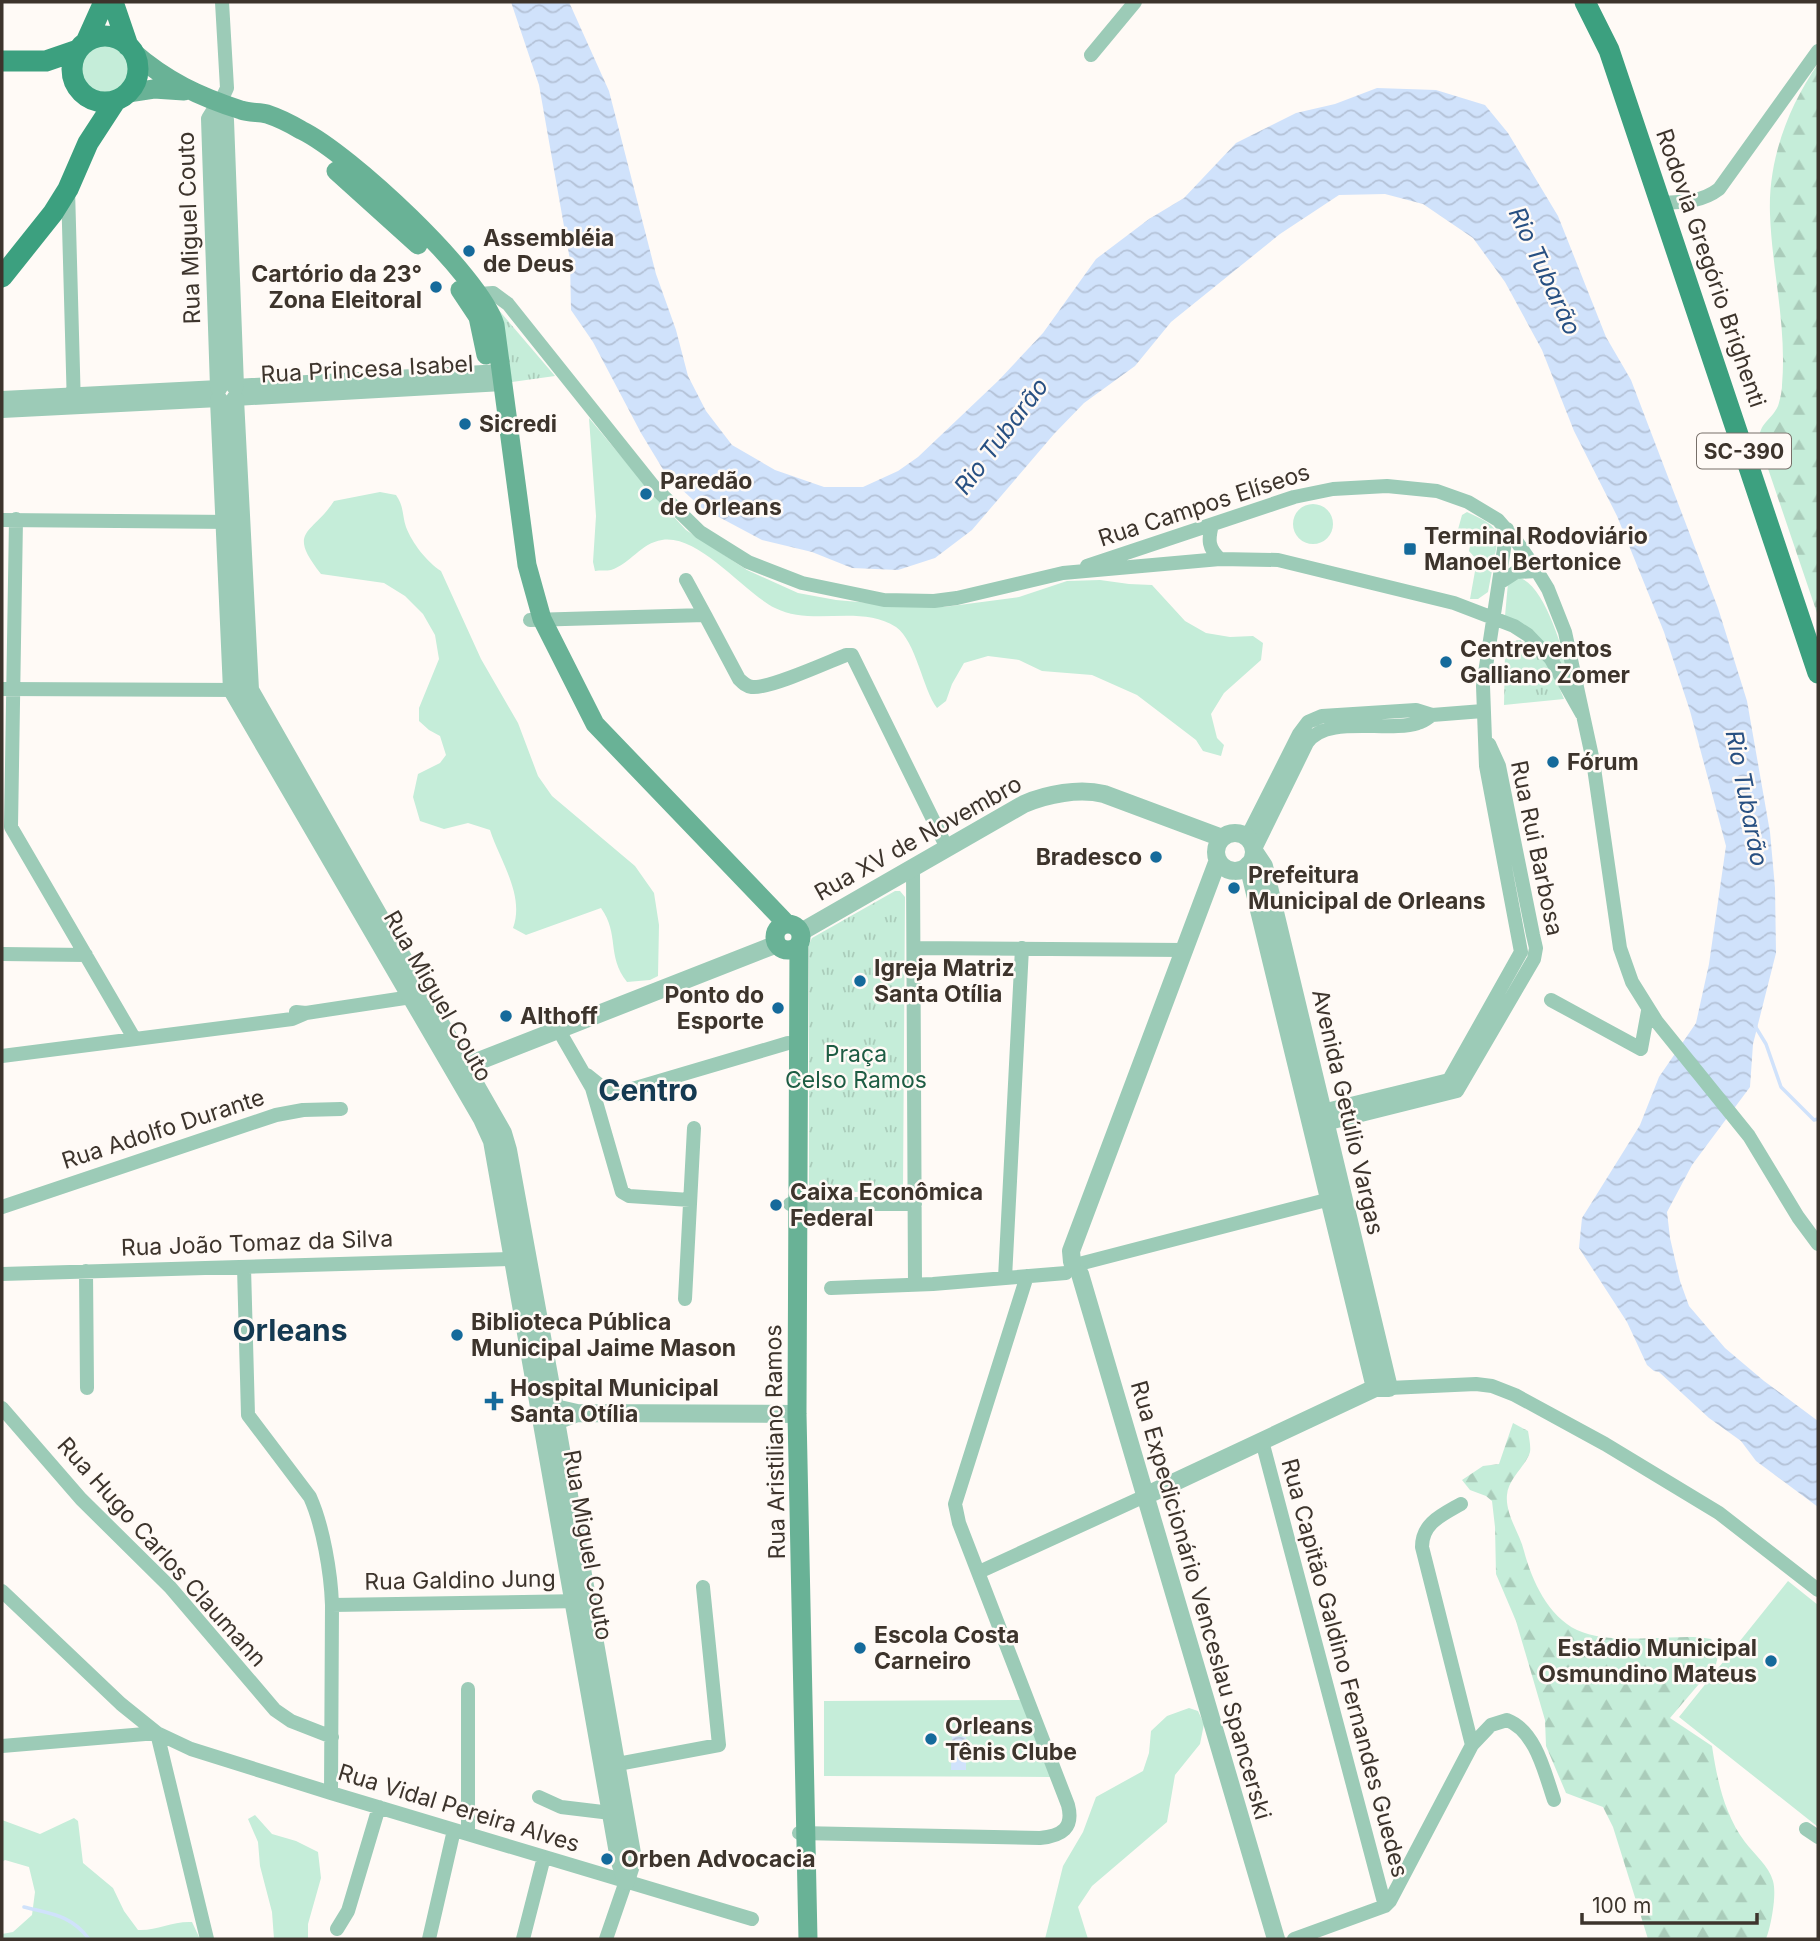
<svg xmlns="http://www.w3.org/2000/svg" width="1820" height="1941" viewBox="0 0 1820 1941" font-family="Inter,sans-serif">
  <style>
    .green { fill: #c5edd9 }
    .forest { fill: url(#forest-firs) }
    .park { fill: url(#park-tufts) }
    .water { fill: url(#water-waves) }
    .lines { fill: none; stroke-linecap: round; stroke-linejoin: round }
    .stream { stroke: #d0e2fb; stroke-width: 3.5 }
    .minor { stroke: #9ccbb7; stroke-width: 14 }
    .tertiary { stroke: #9ccbb7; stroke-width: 18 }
    .secondary { stroke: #69b296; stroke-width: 19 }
    .primary { stroke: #3ca07f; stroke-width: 21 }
    .poi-dot { fill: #156a9b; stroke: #fffaf6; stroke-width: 2.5 }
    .labels { text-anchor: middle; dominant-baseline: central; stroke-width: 5; stroke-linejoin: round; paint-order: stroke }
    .shield { fill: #fffaf6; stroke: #776f69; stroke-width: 2 }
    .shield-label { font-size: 21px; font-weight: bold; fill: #3d342c }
    .street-label { font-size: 23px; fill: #3d342c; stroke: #fffaf6 }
    .poi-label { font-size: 23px; font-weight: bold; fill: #3d342c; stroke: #fffaf6; text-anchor: start }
    .park-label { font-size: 23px; fill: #1d5c43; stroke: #fffaf6 }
    .water-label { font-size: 24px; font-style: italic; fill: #285082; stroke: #fffaf6 }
    .district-label { font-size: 30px; font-weight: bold; fill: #143951; stroke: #fffaf6 }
  </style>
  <defs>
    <pattern id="forest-firs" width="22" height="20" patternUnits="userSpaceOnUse" patternTransform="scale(1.75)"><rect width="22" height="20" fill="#c5edd9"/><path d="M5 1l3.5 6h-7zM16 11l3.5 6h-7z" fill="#aaccba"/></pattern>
    <pattern id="park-tufts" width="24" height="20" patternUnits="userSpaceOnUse" patternTransform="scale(1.75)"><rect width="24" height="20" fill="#c5edd9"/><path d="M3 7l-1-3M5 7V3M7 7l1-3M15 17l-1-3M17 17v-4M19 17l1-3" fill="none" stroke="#aaccba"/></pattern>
    <pattern id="water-waves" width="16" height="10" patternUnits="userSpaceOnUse" patternTransform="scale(1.75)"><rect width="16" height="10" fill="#d0e2fb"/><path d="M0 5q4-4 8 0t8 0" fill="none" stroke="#b4c2d7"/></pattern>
  </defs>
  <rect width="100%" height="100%" fill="#fffaf6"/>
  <path class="green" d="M79 69a27 27 0 1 1 54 0a27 27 0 1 1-54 0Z
    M589,418L656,498L686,530L747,570L798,593L836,600L905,606L944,607L1019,597L1067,581L1100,580L1129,584L1152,585L1185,621L1206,633L1230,637L1253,636L1263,643L1261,660L1224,693L1211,714L1217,738L1224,745L1221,756L1203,751L1196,740L1137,695L1092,675L1042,671L1019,660L988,656L964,663L952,684L946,701L937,708C923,690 916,641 896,627C860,604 812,627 775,608C743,592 699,534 662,540C641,543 630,564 611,570C607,571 600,570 595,571L593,562L596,516Z
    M380,492L396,495C404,506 402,515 406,527C412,543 427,562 441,571L481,659L518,723L538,776L552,796L635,866L654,893L659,925L658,976L650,980L627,982C606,955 620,935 601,908L526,935L513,928C525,895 500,861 490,830L468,823L444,829L420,821L413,797L418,774L440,763L446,755L440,736L429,730L419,721V708L439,659L435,635L423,614L405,596L384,583L321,574C286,530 312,535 334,501Z
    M1293 524a20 20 0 1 1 40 0a20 20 0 1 1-40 0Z
    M1467,512C1481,519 1496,523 1498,539L1488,592L1478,599H1470L1477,560L1469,551L1470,546L1457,533L1462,515Z
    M1520,578C1544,585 1564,651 1568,674C1553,646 1532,632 1505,616L1508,583Z
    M1788,1581L1818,1605V1827L1679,1717Z
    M1024,1700L1051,1777L824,1776V1701Z
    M1189,1708L1198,1711L1204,1724L1200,1744L1175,1775L1167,1822L1092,1886L1078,1907L1088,1939H1045L1063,1866L1083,1832L1096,1797L1143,1771L1149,1753L1151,1731L1167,1716Z
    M255,1815L272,1834L296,1841L318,1852L321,1878L308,1924V1939H274L272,1912L260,1866L258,1842L248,1819Z
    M74,1818L78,1821L83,1863L113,1888L124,1911L138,1930C157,1931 172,1921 192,1922L200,1939H2V1934L13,1932L32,1915L35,1892L29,1867L5,1860L2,1862V1820L40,1834Z"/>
  <path class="forest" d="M1818,64V616L1759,442C1759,422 1771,421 1778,406C1780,400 1782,391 1782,385C1787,326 1772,271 1770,214C1768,160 1788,107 1818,64Z
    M1513,1423L1528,1431C1529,1437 1531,1447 1530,1452C1526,1466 1508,1479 1507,1495C1505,1514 1520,1534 1524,1551C1532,1581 1548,1616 1577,1630C1598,1640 1629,1639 1652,1638C1672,1638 1691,1635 1711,1639L1719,1652L1716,1664L1670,1718L1712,1746C1717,1779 1724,1814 1745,1842C1754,1854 1769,1866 1773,1881C1777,1894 1771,1927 1766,1939H1648L1613,1827L1603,1807L1566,1793L1546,1746L1545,1720L1516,1621L1496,1574L1495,1527L1492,1501L1486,1496L1470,1490L1462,1480L1483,1466L1499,1464Z"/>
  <path class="park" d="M497,308L555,376L512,382Z
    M1519,640C1541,646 1556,679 1564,699L1504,705L1505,651L1511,642Z
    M895,891H900L905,897L903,1188L899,1192H811L809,1189V944L812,938Z"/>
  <path class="water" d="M511,2H569L609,91L656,274L676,330L688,376L706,411L732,445L775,470L824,487H863L898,471L918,457L999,380L1043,333L1096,259L1149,219L1184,198L1236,143L1296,113L1335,104L1377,88L1436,90L1485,105L1508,133L1558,216L1606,337L1631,380L1718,608L1747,701L1770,832L1775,888L1776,953L1753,1044L1750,1087L1692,1165L1667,1212L1670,1238L1680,1281L1689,1306L1725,1348L1764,1381L1818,1421V1507L1756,1461L1741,1441L1709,1418L1659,1372L1654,1371L1647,1365L1627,1322L1579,1248L1582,1218L1640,1125L1659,1077L1696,1023L1709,964L1726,846L1690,711L1664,632L1617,516L1574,431L1542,350L1505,282L1473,238L1423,204L1385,194L1339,195L1280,234L1171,322L1135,366L1084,403L1054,434L972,530L935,558L898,570L852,568L812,552L762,540L702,508L667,476L641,433L593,342L571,310L570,260L539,85Z
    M952,1736L966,1737V1770H951Z"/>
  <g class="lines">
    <path class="stream" d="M1755,1026L1766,1044L1781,1087L1814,1120L1818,1119
      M24,1907C52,1914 71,1915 89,1939"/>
    <path class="minor" d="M1091,55L1135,2
      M220,103L227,88L222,2
      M68,189L74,407
      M1662,203C1683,202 1702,202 1719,189L1818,51
      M480,294L493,293L508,304L655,488L700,532L748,562L802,583L884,600L934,601L957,598L1063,573L1220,559L1278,560L1454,603L1514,626L1528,635L1551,659L1582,714
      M235,386L501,371
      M2,398L219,387
      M235,399L503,384
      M2,411L219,400
      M16,519L11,827L134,1038
      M2,520L233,522
      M1212,525C1208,540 1208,548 1220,559
      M1087,566L1294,497L1333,489L1387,486L1437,491L1468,502L1498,520L1517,542L1537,571L1548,589L1565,632L1593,761L1620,948L1632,982L1657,1022L1749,1136L1798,1217L1818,1244
      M686,580L705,615
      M1499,583L1516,572L1537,571
      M530,620L705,615L739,679C743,683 746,686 752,687C769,689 828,662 846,655H852L947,848
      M2,689L241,690
      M1247,837L1299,734L1308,722L1322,716L1416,710L1432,715L1483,711
      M1254,851L1307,743C1326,714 1387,733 1418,723C1423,722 1428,718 1432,715
      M913,868L915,1285
      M914,948L1184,950
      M2,954L86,955
      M1551,1000L1641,1049L1648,1011
      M296,1012L306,1013L418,996
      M558,1029L592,1088L622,1192L629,1196L690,1200
      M2,1056L292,1019L306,1013
      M587,1075L612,1095L788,1043
      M1314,1113L1449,1080L1521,952L1486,766L1483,686L1507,529
      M1317,1126L1457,1091L1534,959L1536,948L1533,935L1499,766L1489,744
      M790,1204H915
      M2,1207L276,1115L303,1110L341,1109
      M1079,1264L1338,1197
      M244,1267L248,1415L310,1497C323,1526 331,1573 332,1605L331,1793
      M86,1271L87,1388
      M2,1274L513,1259
      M1005,1278L1022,948
      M831,1288L933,1284L1066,1273
      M685,1299L694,1128
      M1389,1388L1476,1384L1492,1386L1515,1395L1605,1444L1719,1513L1818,1590
      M2,1408L81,1499L170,1587L275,1710L291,1721L332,1737
      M1262,1441L1385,1906
      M1461,1504C1442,1515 1422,1523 1422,1547L1472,1745
      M979,1572L1145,1496
      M2,1591L121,1704L157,1733L207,1939
      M332,1605L583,1601
      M468,1689V1834
      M2,1746L157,1733L191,1749L331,1793L752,1919
      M607,1766L719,1745L703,1587
      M539,1797L561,1807L611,1813
      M1806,1829L1818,1837
      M799,1833L1040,1838C1062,1836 1074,1828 1068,1805L959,1523L955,1504L1027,1276
      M337,1929L348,1911L379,1807
      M429,1939L454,1830
      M523,1939L544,1857
      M606,1939L626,1881
      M1294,1939L1385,1906L1390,1901L1472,1745L1491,1725L1507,1720C1536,1731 1545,1774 1554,1800"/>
    <path class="tertiary" d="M220,103L225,120L235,386
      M219,387L210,119L220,103
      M235,399L250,690L503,1133L508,1150L555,1408L577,1413L797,1414
      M219,400L232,690L482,1119L492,1141L619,1859L626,1881
      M1216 852a19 19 0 1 1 38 0a19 19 0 1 1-38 0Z
      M1248,865L1375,1388
      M801,932L1024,804C1047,794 1079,788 1104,794L1222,838
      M466,1066L777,944
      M1072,1262L1071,1251L1218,860
      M1080,1274L1276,1939
      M577,1413L556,1421L633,1859L626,1881
      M1145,1496L1375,1388H1389L1264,866L1254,851"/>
    <path class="secondary" d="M133,52C166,81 200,97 241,110C249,113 259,112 267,114C279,118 291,124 301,130C349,153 480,275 495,325L527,565L542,619L595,724L786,923
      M128,93L154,89L184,91
      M336,171L418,245
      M460,290L478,317L486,355
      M775 937a13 13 0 1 1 26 0a13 13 0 1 1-26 0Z
      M799,944L797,1414L808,1939"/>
    <path class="primary" d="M113,2L128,46
      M1585,2L1609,50L1818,673
      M72 69a33 33 0 1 1 66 0a33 33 0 1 1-66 0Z
      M86,42L104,2
      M2,61H46L78,50
      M2,277L53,213L68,189L88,143L116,100"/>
  </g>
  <g class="poi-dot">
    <circle cx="469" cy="251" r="7"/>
    <circle cx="436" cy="287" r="7"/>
    <circle cx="465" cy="424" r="7"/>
    <circle cx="646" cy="494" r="7"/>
    <rect x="1403" y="542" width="14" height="14" rx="3.5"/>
    <circle cx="1446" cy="662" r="7"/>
    <circle cx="1553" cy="762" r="7"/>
    <circle cx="1156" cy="857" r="7"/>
    <circle cx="1234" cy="888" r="7"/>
    <circle cx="860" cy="981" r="7"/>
    <circle cx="778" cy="1008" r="7"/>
    <circle cx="506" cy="1016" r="7"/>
    <circle cx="776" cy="1205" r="7"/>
    <circle cx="457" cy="1335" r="7"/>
    <path d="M490.5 1390.5h7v7h7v7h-7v7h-7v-7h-7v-7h7z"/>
    <circle cx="860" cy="1648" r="7"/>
    <circle cx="1771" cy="1661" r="7"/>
    <circle cx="931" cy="1739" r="7"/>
    <circle cx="607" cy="1859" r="7"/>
  </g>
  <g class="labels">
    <rect class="shield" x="1697" y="433.5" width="94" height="35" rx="5"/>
    <g class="shield-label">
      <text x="1744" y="451">SC-390</text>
    </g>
    <g class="street-label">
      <text transform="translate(189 228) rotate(-92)">Rua Miguel Couto</text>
      <text transform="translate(1711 268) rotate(71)">Rodovia Gregório Brighenti</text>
      <text transform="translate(367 369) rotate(-3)">Rua Princesa Isabel</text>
      <text transform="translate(1204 505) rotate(-18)">Rua Campos Elíseos</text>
      <text transform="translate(918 838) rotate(-29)">Rua XV de Novembro</text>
      <text transform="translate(1537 848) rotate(78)">Rua Rui Barbosa</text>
      <text transform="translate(438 996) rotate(60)">Rua Miguel Couto</text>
      <text transform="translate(1348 1112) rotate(77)">Avenida Getúlio Vargas</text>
      <text transform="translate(163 1129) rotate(-18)">Rua Adolfo Durante</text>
      <text transform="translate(257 1243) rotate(-2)">Rua João Tomaz da Silva</text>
      <text transform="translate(775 1442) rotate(-91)">Rua Aristiliano Ramos</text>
      <text transform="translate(588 1545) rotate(80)">Rua Miguel Couto</text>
      <text transform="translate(162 1552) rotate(48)">Rua Hugo Carlos Claumann</text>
      <text transform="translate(460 1580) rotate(-1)">Rua Galdino Jung</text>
      <text transform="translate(1201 1600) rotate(74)">Rua Expedicionário Venceslau Spancerski</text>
      <text transform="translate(1345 1668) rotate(75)">Rua Capitão Galdino Fernandes Guedes</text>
      <text transform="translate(459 1808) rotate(17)">Rua Vidal Pereira Alves</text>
    </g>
    <g class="poi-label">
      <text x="483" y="238">Assembléia<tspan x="483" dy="26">de Deus</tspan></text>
      <text x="422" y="274" text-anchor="end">Cartório da 23°<tspan x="422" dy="26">Zona Eleitoral</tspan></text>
      <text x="479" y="424">Sicredi</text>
      <text x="660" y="481">Paredão<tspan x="660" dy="26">de Orleans</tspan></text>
      <text x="1424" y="536">Terminal Rodoviário<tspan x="1424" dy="26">Manoel Bertonice</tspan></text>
      <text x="1460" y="649">Centreventos<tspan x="1460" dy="26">Galliano Zomer</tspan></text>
      <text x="1567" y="762">Fórum</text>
      <text x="1142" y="857" text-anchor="end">Bradesco</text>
      <text x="1248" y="875">Prefeitura<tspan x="1248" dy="26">Municipal de Orleans</tspan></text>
      <text x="874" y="968">Igreja Matriz<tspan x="874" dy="26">Santa Otília</tspan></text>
      <text x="764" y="995" text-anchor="end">Ponto do<tspan x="764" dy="26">Esporte</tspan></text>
      <text x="520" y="1016">Althoff</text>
      <text x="790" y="1192">Caixa Econômica<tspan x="790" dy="26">Federal</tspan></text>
      <text x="471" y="1322">Biblioteca Pública<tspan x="471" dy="26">Municipal Jaime Mason</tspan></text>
      <text x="510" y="1388">Hospital Municipal<tspan x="510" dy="26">Santa Otília</tspan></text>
      <text x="874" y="1635">Escola Costa<tspan x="874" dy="26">Carneiro</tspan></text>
      <text x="1757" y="1648" text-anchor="end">Estádio Municipal<tspan x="1757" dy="26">Osmundino Mateus</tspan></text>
      <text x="945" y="1726">Orleans<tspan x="945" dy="26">Tênis Clube</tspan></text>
      <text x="621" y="1859">Orben Advocacia</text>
    </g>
    <g class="park-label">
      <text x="856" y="1054">Praça<tspan x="856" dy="26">Celso Ramos</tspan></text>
    </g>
    <g class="water-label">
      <text transform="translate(1545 271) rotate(65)">Rio Tubarão</text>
      <text transform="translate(1001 436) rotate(-53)">Rio Tubarão</text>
      <text transform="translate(1747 798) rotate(79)">Rio Tubarão</text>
    </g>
    <g class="district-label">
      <text x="648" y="1090">Centro</text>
      <text x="290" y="1330">Orleans</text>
    </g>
  </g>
  <rect width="1820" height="1941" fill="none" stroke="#3d342c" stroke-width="7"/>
  <path d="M1582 1913v10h175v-10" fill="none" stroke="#3d342c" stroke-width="3.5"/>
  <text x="1592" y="1913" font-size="21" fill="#3d342c" stroke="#fffaf6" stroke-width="5" paint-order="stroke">100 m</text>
</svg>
